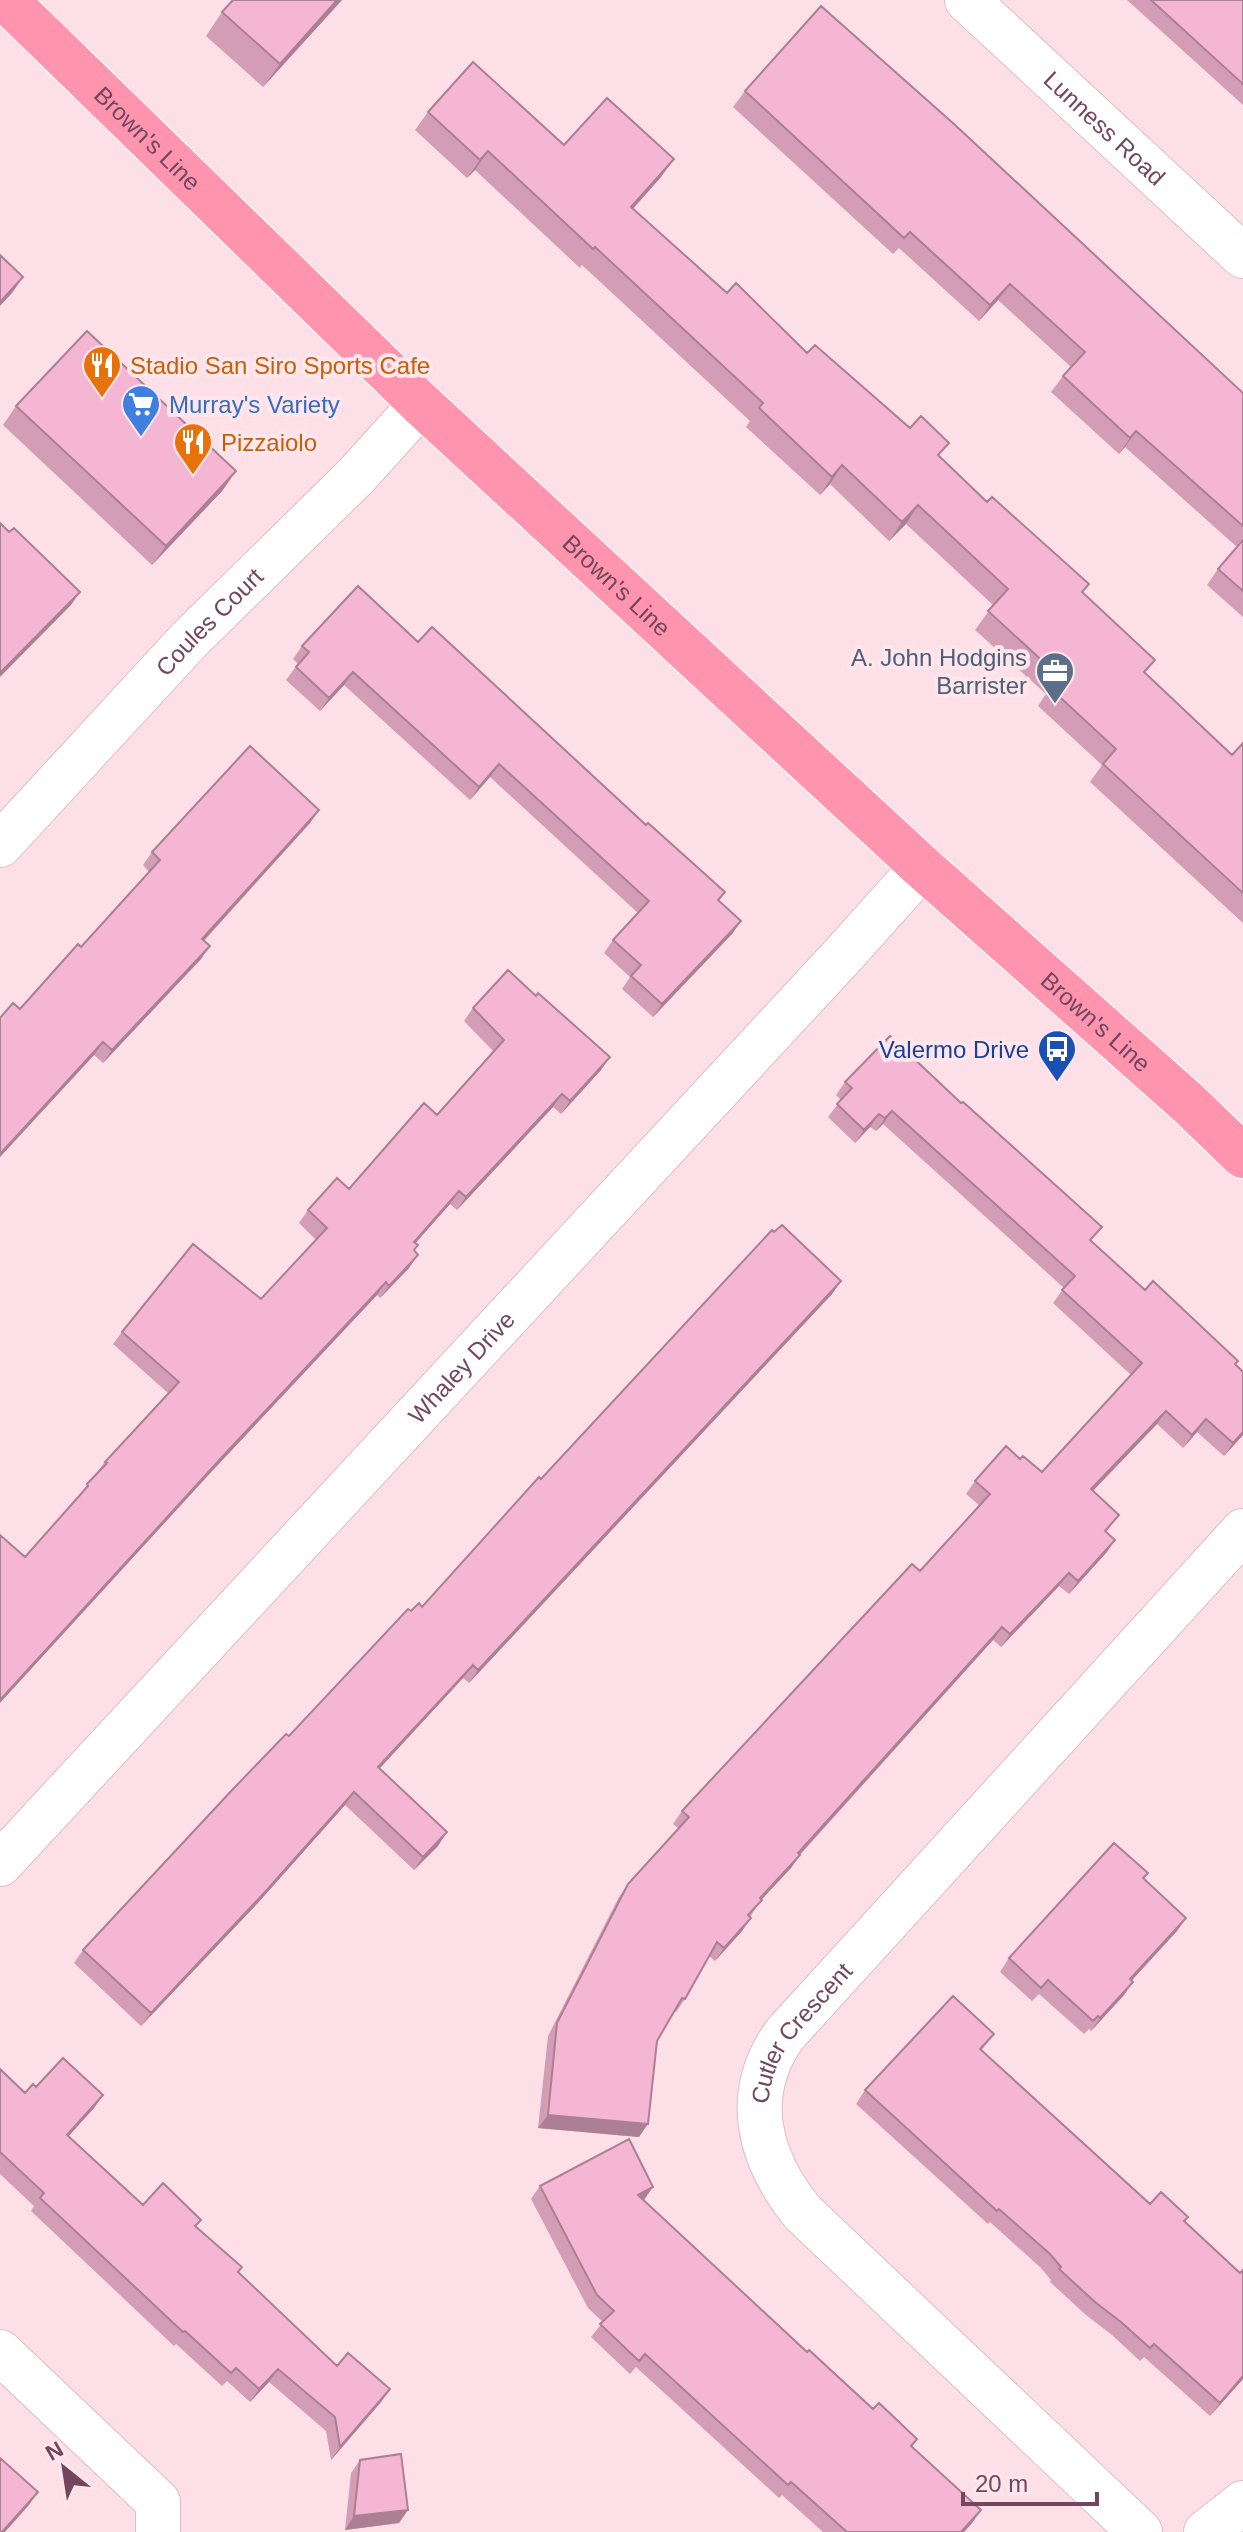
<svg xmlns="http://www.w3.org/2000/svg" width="1243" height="2532" viewBox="0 0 1243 2532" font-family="Helvetica,sans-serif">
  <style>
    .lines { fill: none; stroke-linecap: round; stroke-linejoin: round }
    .minor-casing { stroke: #e1bbca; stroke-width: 46 }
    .major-casing { stroke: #fff; stroke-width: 46 }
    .minor { stroke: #fff; stroke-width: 44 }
    .major { stroke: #ff94af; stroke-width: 44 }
    .wall { fill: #d29db5 }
    .shaded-wall { fill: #ab7f94 }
    .building { fill: #f4b6d3; stroke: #ab7f94; stroke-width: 2 }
    .labels { text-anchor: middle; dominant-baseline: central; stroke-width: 8; stroke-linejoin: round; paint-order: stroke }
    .street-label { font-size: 24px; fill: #74465e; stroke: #ffe6ed }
    .food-label { font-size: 24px; fill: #c56008; stroke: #ffe6ed; text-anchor: start }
    .shop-label { font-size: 24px; fill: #366cbe; stroke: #ffe6ed; text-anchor: start }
    .service-label { font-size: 24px; fill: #4e5e75; stroke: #ffe6ed; text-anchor: end }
    .transit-label { font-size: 24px; fill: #164399; stroke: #ffe6ed; text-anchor: end }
  </style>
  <rect width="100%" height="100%" fill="#fddfe7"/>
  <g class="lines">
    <defs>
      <g id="minor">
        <path id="s1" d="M967,0L1243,256"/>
        <path id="s2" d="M0,845L189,640L356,476L421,404"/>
        <path id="s3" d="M0,1864L845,953L922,867"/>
        <path d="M0,2352L158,2502V2532"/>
        <path id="s4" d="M1140,2532L803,2213C759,2159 741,2095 785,2034L1243,1531"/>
        <path d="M1206,2532L1243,2503"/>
      </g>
      <g id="major">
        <path id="s5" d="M6,0L421,404L922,867L1188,1103L1243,1156"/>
      </g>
    </defs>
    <use href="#minor" class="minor-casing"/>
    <use href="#major" class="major-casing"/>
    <use href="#minor" class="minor"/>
    <use href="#major" class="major"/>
  </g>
  <path class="wall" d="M342,0L263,87L206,36L222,12Z
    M1127,0H1243V105Z
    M745,91L1243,393V617L1207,585L1218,569L1237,547L1125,447L1119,454L1051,392L1063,376L1071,367L998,300L979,321L899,248L893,254L733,107Z
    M428,112L564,145L661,177L633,209L727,293L807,353L940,457L1083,593L1146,673L1232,755L1243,743V923L1090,782L1102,765L1038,706L1046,694L975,630L993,605L906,524L889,541L830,484L820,495L746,427L750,421L582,265L580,268L475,170L467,178L415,130Z
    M16,406L223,490L152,565L3,425Z
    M418,642L741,921L732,934L653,1017L622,989L630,977L604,953L613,940L638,913L490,777L470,800L344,685L320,711L286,680L298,664L293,659L302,646Z
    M319,810L310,823L204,941L201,959L103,1063L94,1055L0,1157V1018L20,1009L81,947L149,872L143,865L152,852Z
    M473,1008L601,1070L561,1114L553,1107L457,1210L450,1204L415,1243L409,1268L380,1298L377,1295L214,1469L25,1557L78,1497L105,1462L168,1393L113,1344L122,1332L261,1299L316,1240L299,1223L308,1210L349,1189L437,1115L493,1051L464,1021Z
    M890,1036L1092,1241L1145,1290L1243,1372V1435L1224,1456L1197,1432L1183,1448L1157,1424L1093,1491L1119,1515L1106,1532L1115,1540L1106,1553L1069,1594L1059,1586L1001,1647L993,1640L800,1855L791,1868L761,1899L742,1931L715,1961L709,1956L685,1999L676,2012L674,2011L657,2041L639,2137L538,2128L548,2036L619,1897L628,1884L679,1829L673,1824L682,1811L920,1571L979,1505L966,1494L975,1481L1020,1459L1042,1472L1131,1375L1053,1303L1064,1288L883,1124L876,1131L870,1127L855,1143L828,1117L841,1100L836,1095L845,1082Z
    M841,1281L832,1294L469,1683L463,1678L379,1769L438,1846L414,1870L345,1805L256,1905L141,2026L74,1963L83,1950L411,1611L422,1607L541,1479Z
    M1148,1873L1144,1879L1186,1918L1177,1931L1132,1980L1133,1982L1124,1995L1091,2031L1089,2029L1084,2034L1039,1994L1032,2001L1000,1972L1009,1958Z
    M994,2034L981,2051L1150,2204L1185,2221L1240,2273L1243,2270V2379L1210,2416L1144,2357L1140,2361L1112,2335L1086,2315L1050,2282L1051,2280L1040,2267L990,2222L988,2224L856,2104L865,2090Z
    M0,2069L25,2093L36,2087L103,2095L94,2108L68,2136L143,2205L201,2220L196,2227L238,2273L337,2366L381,2402L331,2460L326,2431L269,2382L250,2402L227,2381L222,2386L176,2344L174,2346L31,2211L34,2206L0,2174Z
    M540,2186L643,2200L807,2352L981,2510L972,2523L964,2532H823L782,2495L779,2498L636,2367L630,2374L591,2337L603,2322L588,2308L531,2199Z
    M360,2460L399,2523L345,2530L351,2473Z"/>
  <path class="shaded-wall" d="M337,0H342L263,87L280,64Z
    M488,151L475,170L467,178L480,160Z
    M674,159L661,177L618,225L631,207Z
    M23,277L12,293L0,306V302Z
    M1010,284L998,300L979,321L990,305Z
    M1136,431L1125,447L1119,454L1130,438Z
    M842,465L830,484L820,495L832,477Z
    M236,471L223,490L152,565L166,546Z
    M918,505L906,524L889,541L902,522Z
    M80,592L71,605L0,677V673Z
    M353,672L344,685L320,711L329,698Z
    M499,764L490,777L470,800L479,787Z
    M319,810L310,823L193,952L202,939Z
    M741,921L732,934L653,1017L662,1004Z
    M210,946L201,959L103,1063L112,1050Z
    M103,1042L94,1055L0,1157V1154Z
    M610,1057L601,1070L561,1114L570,1101Z
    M562,1094L553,1107L457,1210L466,1197Z
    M892,1111L883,1124L876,1131L885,1118Z
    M879,1114L870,1127L855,1143L864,1130Z
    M459,1191L450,1204L405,1255L414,1242Z
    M418,1255L409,1268L380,1298L389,1286Z
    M841,1281L832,1294L469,1683L478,1670Z
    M386,1282L377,1295L214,1469L0,1703V1700L223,1456Z
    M1166,1411L1157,1424L1082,1502L1091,1489Z
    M1206,1419L1197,1432L1183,1448L1192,1435Z
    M1243,1432V1435L1224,1456L1233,1443Z
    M1115,1540L1106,1553L1069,1594L1078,1581Z
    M1069,1573L1059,1586L1001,1647L1010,1634Z
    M1002,1627L993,1640L789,1866L798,1853Z
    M473,1665L463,1678L369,1780L378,1767Z
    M354,1792L345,1805L256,1905L141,2026L151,2013Z
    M447,1832L438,1846L414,1870L423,1857Z
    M800,1855L791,1868L751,1911L760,1898Z
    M751,1918L742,1931L715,1961L724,1948Z
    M1186,1918L1177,1931L1121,1992L1130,1979Z
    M1133,1982L1124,1995L1091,2031L1100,2018Z
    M103,2095L94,2108L58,2148L67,2135Z
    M548,2115L648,2124L639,2137L538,2128Z
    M653,2187L644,2200L629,2208L638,2195Z
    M278,2369L269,2382L250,2402L259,2389Z
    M1243,2376V2379L1210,2416L1220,2403Z
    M390,2389L381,2402L331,2460L340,2447Z
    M38,2492L29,2505L5,2532H2Z
    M408,2510L399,2523L345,2530L354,2516Z
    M981,2510L972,2523L964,2532H961Z"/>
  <path class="building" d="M233,0H337L280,64L222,12Z
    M1151,0H1243V84Z
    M821,6L954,124L1243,393V526L1136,431L1130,438L1063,376L1085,352L1010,284L990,305L910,232L904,238L745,91Z
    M473,62L564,145L607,98L674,159L631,207L727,293L736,283L807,353L815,345L910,428L921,416L949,443L938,455L987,502L992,497L1089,584L1082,592L1155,660L1144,672L1232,755L1243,743V893L1103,764L1116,749L1050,688L1060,677L988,611L1008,589L918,505L902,522L842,465L832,477L759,408L763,403L595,247L593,249L488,151L480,160L428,112Z
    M0,255L23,277L0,302Z
    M87,331L236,471L166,546L16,406Z
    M0,523L9,532L14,528L80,592L0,673Z
    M1243,540V591L1218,569Z
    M358,586L418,642L432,627L646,825L648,823L725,892L718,900L741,921L662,1004L631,976L641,965L613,940L649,901L499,764L479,787L353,672L329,698L296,667L309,652L302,646Z
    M250,746L319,810L202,939L210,946L112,1050L103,1042L0,1154V1018L13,1003L20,1009L78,944L81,947L160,860L152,852Z
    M508,970L536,996L538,993L610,1057L570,1101L562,1094L466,1197L459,1191L414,1242L418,1245L414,1250L418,1255L389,1286L386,1282L223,1456L0,1700V1535L25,1557L88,1486L87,1484L107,1463L105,1462L179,1382L122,1332L193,1244L261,1299L327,1228L308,1210L337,1178L349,1189L424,1103L437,1115L504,1040L473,1008Z
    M890,1036L961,1103L963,1102L1102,1227L1090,1240L1145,1290L1153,1281L1238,1361L1235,1364L1243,1372V1432L1233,1443L1206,1419L1192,1435L1166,1411L1091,1489L1119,1515L1105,1531L1115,1540L1078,1581L1069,1573L1010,1634L1002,1627L798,1853L800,1855L760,1898L762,1900L748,1915L751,1918L724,1948L717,1942L685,1999L682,1998L657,2041L648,2124L548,2115L557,2023L628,1884L689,1817L682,1811L912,1564L920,1571L990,1494L975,1481L1006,1446L1020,1459L1023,1456L1042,1472L1142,1363L1062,1290L1075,1276L892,1111L885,1118L879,1114L864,1130L837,1104L852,1088L845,1082Z
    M782,1225L841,1281L478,1670L473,1665L378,1767L447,1832L423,1857L354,1792L265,1892L151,2013L83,1950L234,1788L286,1734L289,1736L408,1609L411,1611L419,1603L422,1607L539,1477L541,1479L772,1230L774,1232Z
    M1114,1843L1148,1873L1143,1878L1186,1918L1130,1979L1133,1982L1100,2018L1098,2016L1093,2021L1048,1980L1041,1988L1009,1958Z
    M953,1996L994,2034L980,2049L1150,2204L1161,2192L1188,2217L1184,2221L1240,2273L1243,2270V2376L1220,2403L1154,2344L1150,2348L1121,2322L1095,2302L1059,2269L1061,2267L1050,2254L999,2209L997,2211L865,2090Z
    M63,2058L103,2095L67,2135L143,2205L163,2183L201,2220L195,2226L242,2267L238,2272L337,2366L348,2353L390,2389L340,2447L335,2417L278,2369L259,2389L236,2368L231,2373L185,2331L183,2332L40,2198L44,2193L0,2152V2069L25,2093L33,2084L36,2087Z
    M629,2139L653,2187L638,2195L807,2352L809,2350L873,2409L879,2403L917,2439L911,2446L981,2510L961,2532H847L791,2482L788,2485L645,2354L639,2361L600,2324L614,2311L597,2295L540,2186Z
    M401,2454L408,2510L354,2516L360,2460Z
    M0,2458L38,2492L2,2532H0Z"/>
  <defs>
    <symbol id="restaurant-pin" viewBox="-11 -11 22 30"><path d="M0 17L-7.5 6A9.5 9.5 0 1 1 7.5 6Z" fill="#e8710a" stroke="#ffe6ed"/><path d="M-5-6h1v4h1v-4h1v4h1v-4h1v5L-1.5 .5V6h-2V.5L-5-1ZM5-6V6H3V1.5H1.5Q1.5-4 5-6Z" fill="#fff"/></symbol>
    <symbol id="supermarket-pin" viewBox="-11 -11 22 30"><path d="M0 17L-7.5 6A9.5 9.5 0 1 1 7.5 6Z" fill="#3f7fe0" stroke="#ffe6ed"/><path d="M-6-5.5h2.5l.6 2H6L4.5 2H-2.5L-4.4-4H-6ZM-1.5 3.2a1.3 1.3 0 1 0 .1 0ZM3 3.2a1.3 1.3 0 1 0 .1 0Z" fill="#fff"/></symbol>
    <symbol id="office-pin" viewBox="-11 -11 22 30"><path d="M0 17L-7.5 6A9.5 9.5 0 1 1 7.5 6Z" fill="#5c6f8a" stroke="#ffe6ed"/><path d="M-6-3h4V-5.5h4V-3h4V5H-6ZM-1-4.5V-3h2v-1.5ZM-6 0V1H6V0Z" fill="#fff"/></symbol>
    <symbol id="bus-pin" viewBox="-11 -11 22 30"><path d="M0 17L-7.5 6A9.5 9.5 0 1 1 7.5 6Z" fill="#1a4fb4" stroke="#ffe6ed"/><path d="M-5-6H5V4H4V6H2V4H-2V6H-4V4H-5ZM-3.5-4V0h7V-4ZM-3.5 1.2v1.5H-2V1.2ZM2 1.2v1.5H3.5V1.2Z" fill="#fff"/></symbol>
  </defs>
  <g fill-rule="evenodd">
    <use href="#restaurant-pin" x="80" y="343" width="44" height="60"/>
    <use href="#supermarket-pin" x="119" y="382" width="44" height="60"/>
    <use href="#restaurant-pin" x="171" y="420" width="44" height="60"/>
    <use href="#office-pin" x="1033" y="649" width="44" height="60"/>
    <use href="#bus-pin" x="1035" y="1027" width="44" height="60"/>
  </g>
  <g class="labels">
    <g class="street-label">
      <text stroke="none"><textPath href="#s1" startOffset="188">Lunness Road</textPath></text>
      <text stroke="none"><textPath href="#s5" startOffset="198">Brown's Line</textPath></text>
      <text stroke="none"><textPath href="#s5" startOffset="846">Brown's Line</textPath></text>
      <text stroke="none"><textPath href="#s2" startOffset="306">Coules Court</textPath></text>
      <text stroke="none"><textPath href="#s5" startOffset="1494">Brown's Line</textPath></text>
      <text stroke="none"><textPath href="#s3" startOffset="678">Whaley Drive</textPath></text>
      <text stroke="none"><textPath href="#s4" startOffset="668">Cutler Crescent</textPath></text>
    </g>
    <g class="food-label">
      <text x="130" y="365">Stadio San Siro Sports Cafe</text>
      <text x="221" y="442">Pizzaiolo</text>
    </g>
    <g class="shop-label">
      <text x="169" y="404">Murray's Variety</text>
    </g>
    <g class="service-label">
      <text x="1027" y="657">A. John Hodgins<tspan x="1027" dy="28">Barrister</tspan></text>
    </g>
    <g class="transit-label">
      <text x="1029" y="1049">Valermo Drive</text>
    </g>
  </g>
  <g transform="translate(64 2468) rotate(330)" stroke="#ffe6ed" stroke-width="6" paint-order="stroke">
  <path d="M0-6L14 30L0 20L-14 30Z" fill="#74465e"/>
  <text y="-12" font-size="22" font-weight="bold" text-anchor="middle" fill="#74465e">N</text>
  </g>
  <path d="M963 2492v12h134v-12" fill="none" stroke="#74465e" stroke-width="4"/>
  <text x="975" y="2492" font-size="24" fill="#74465e" stroke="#ffe6ed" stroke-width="6" paint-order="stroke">20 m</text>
</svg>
